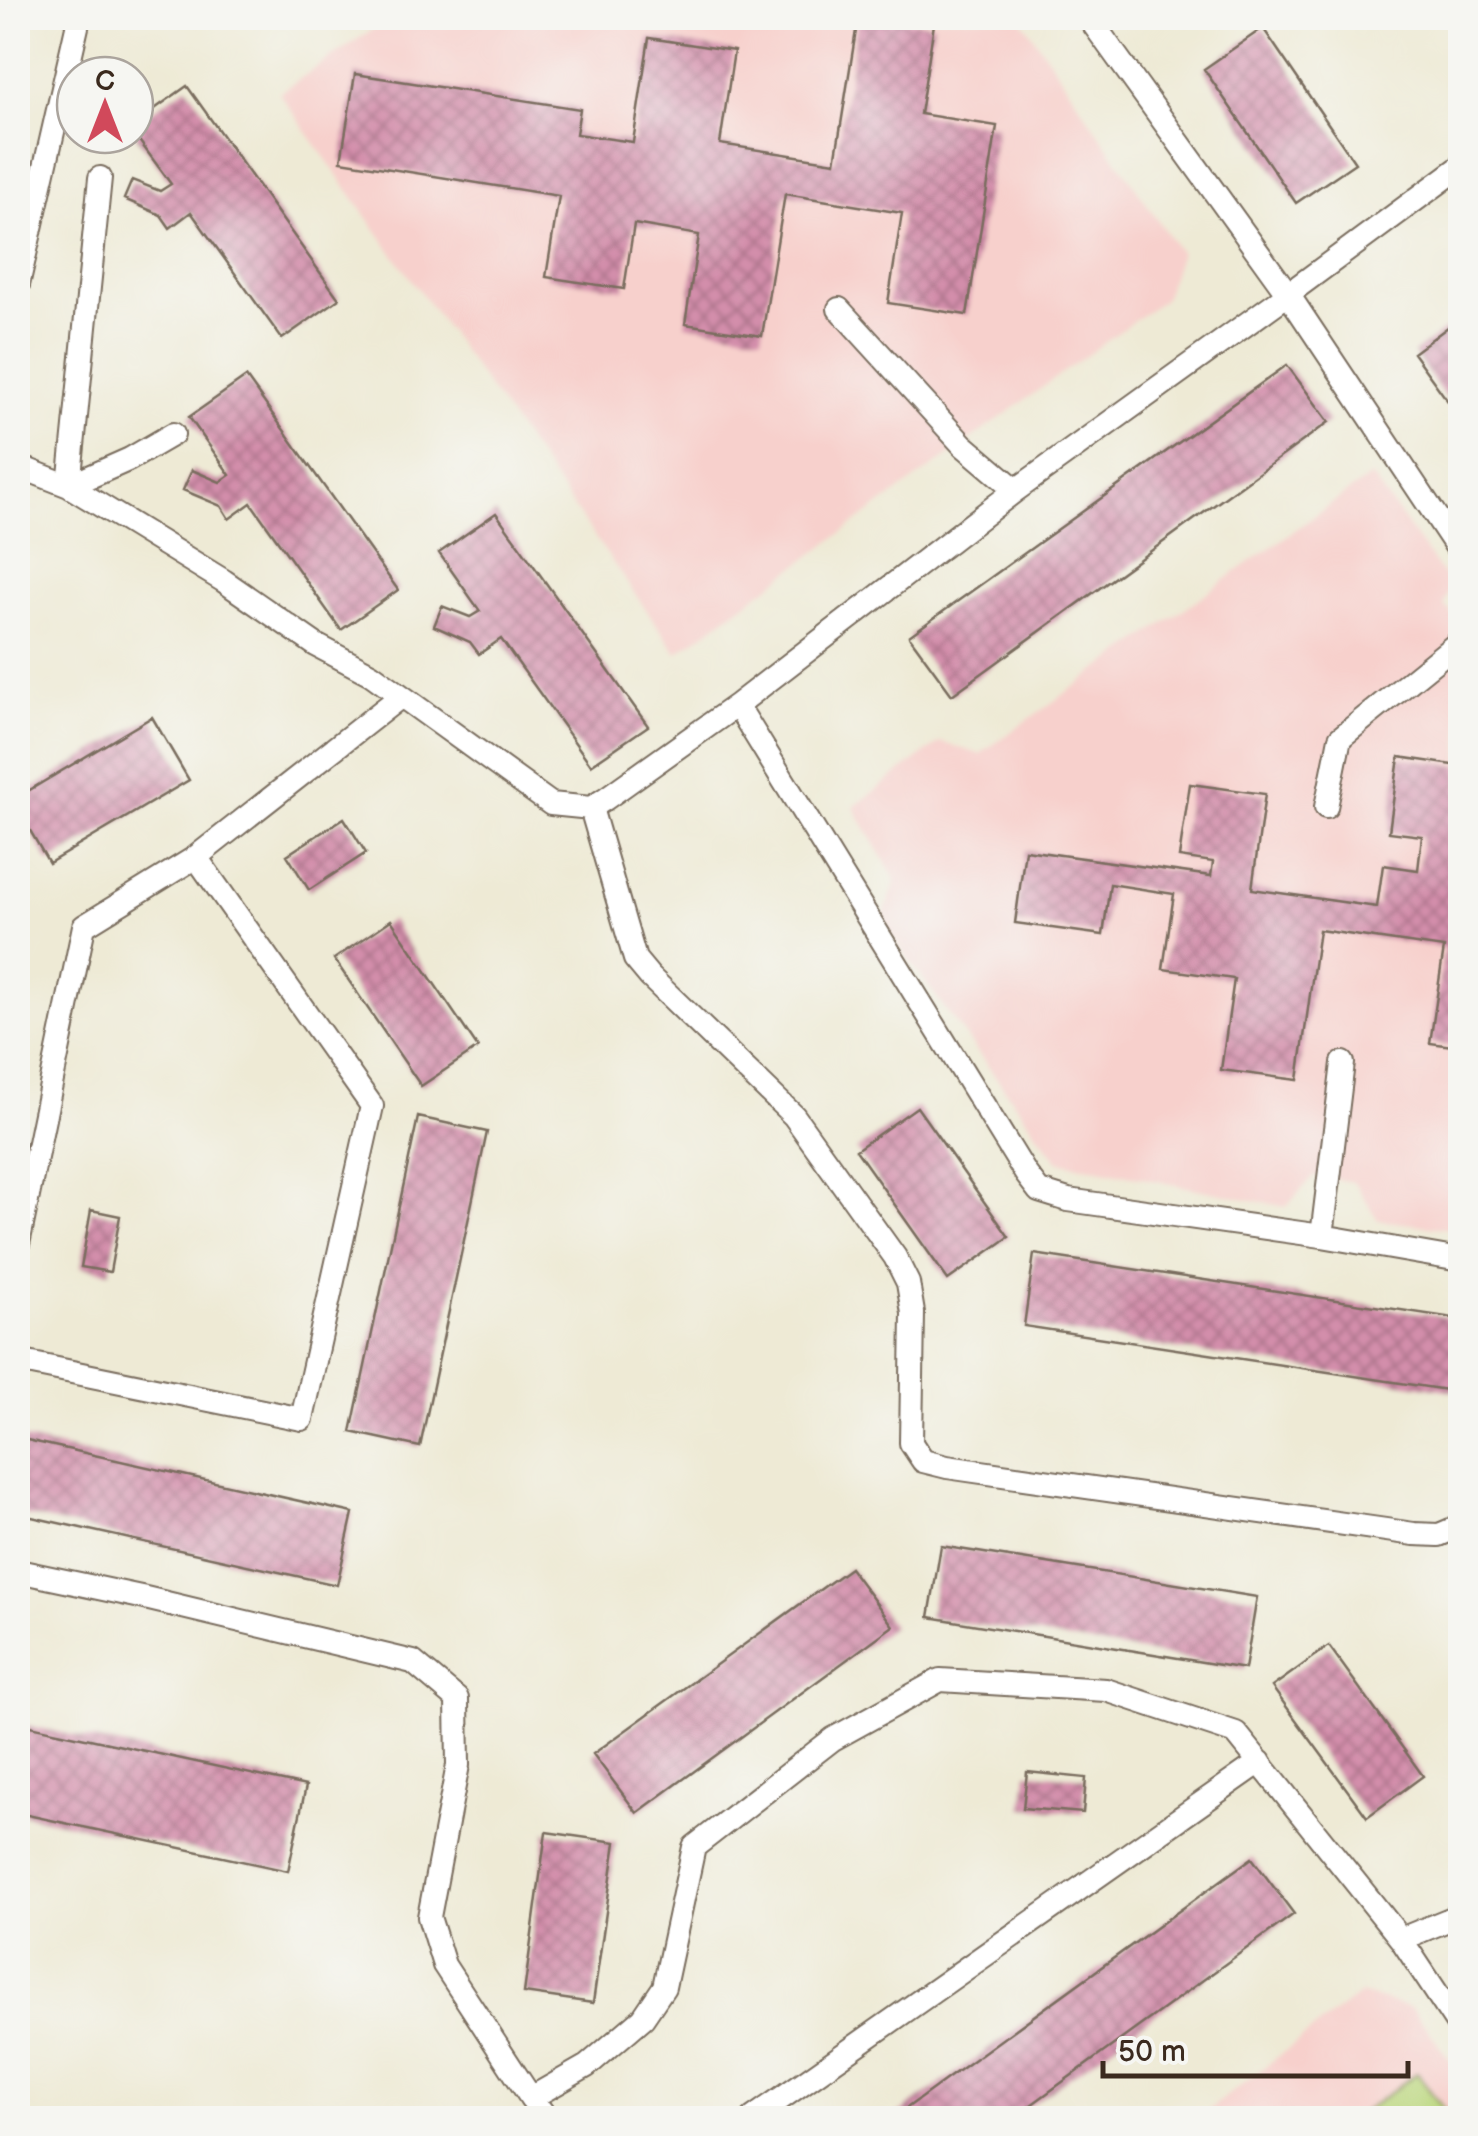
<svg xmlns="http://www.w3.org/2000/svg" width="1478" height="2136" viewBox="0 0 1478 2136" font-family="'Balsamiq Sans',sans-serif">
  <style>
    .built { fill: #f7d0cc }
    .pitch { fill: #bad67c; stroke: #7a804d; stroke-width: 2.5 }
    .building { fill: url(#building-cross-hatch) }
    .lines { fill: none; stroke-linecap: round; stroke-linejoin: round }
    .service-casing { stroke: #7a6d5e; stroke-width: 26 }
    .service { stroke: #fff; stroke-width: 22 }
  </style>
  <defs>
    <pattern id="building-cross-hatch" width="8" height="8" patternUnits="userSpaceOnUse" patternTransform="scale(2.5)"><rect width="8" height="8" fill="#d38eab"/><path d="M0 0l8 8M0 8l8-8" fill="none" stroke="#ac748b"/></pattern>
  </defs>
  <rect width="100%" height="100%" fill="#f6f6f2"/>
  <filter id="ink" filterUnits="userSpaceOnUse"><feTurbulence type="fractalNoise" baseFrequency=".01" numOctaves="2"/><feDisplacementMap in="SourceGraphic" scale="20" xChannelSelector="R" yChannelSelector="G"/><feConvolveMatrix kernelMatrix="1 2 1 2 8 2 1 2 1" color-interpolation-filters="sRGB"/></filter>
  <filter id="wash" filterUnits="userSpaceOnUse"><feTurbulence type="fractalNoise" baseFrequency=".0048" numOctaves="4" result="noise"/><feDisplacementMap in="SourceGraphic" scale="40" xChannelSelector="R" yChannelSelector="G"/><feGaussianBlur stdDeviation="2.25" result="paint"/><feColorMatrix in="noise" values="0 0 0 0 0 0 0 0 0 0 0 0 0 0 0 0 0 1.4 0 .05"/><feComposite in="paint" operator="in"/></filter>
  <g filter="url(#wash)">
    <rect width="100%" height="100%" fill="#eeead5"/>
    <path class="built" d="M389,18H1021L1180,253L1164,299L677,653L279,93Z
      M1371,476L1451,586L1444,605L1460,623V1230L1378,1220L1354,1182L1314,1176L1286,1207L1058,1161L881,922L896,881L854,807L940,742L980,754Z
      M1360,1994L1412,2008L1460,2074V2118H1198Z"/>
    <path class="pitch" d="M1417,2073L1450,2118H1355Z"/>
    <g id="blocks">
      <path class="building" d="M858,18H890L934,24L920,114L997,126L967,315L888,303L902,213L785,194L762,336L685,324L699,235L634,224L624,289L546,277L559,196L341,161L355,74L580,109L576,134L633,142L649,38L734,51L720,144L835,162Z
        M1263,28L1355,163L1296,203L1204,69Z
        M187,86L339,299L282,339L191,212L170,228L161,215L124,199L132,180L160,191L171,184L135,135V123Z
        M1460,318V418L1413,353Z
        M1287,365L1329,422L952,695L909,636Z
        M246,377L398,590L341,630L251,503L229,519L221,506L183,490L192,470L220,482L230,475L189,417Z
        M496,513L648,726L591,765L501,639L479,654L470,642L434,626L442,606L470,617L480,611L439,553Z
        M152,717L189,780L49,863L18,810V797Z
        M1399,757L1460,766V1047L1430,1043L1444,948L1319,930L1298,1080L1221,1070L1234,979L1163,969L1174,894L1110,884L1103,935L1015,923L1025,850L1211,876L1213,862L1179,857L1190,784L1265,794L1252,889L1377,907L1383,865L1418,870L1422,836L1389,832Z
        M344,818L366,853L309,890L287,855Z
        M391,920L478,1048L421,1086L334,959Z
        M917,1107L1009,1237L948,1280L856,1150Z
        M418,1117L487,1132L420,1447L351,1432Z
        M91,1210L120,1216L110,1272L81,1267Z
        M1034,1254L1460,1319V1392L1024,1326Z
        M18,1438L353,1513L337,1585L18,1514Z
        M941,1546L1257,1597L1245,1669L929,1617Z
        M850,1568L893,1626L637,1813L593,1754Z
        M1329,1646L1423,1776L1367,1817L1272,1687Z
        M21,1724L306,1786L288,1871L18,1813V1739Z
        M1027,1772L1086,1778L1083,1813L1023,1808Z
        M546,1832L616,1842L593,2003L524,1993Z
        M1252,1858L1294,1914L1013,2118H893Z"/>
    </g>
  </g>
  <g filter="url(#ink)">
    <use href="#blocks" fill-opacity="0" stroke="#7a6d5e" stroke-width="2.5"/>
    <g class="lines">
      <defs>
        <path id="service" d="M1089,18L1288,294L1460,167
          M100,178L69,486L224,581L316,645L371,674L551,804L591,808L605,799L737,705L1016,490
          M18,285L79,18
          M839,309L963,445L1016,490L1288,294L1460,552
          M18,466L69,486L130,459L173,434
          M737,705L1026,1174L1039,1191L1068,1200L1322,1236L1460,1260
          M1326,807L1340,738L1460,641
          M591,808L635,959L650,977L794,1116L895,1257L908,1283L913,1313L911,1443L923,1461L947,1467L1414,1534L1439,1535L1460,1526
          M1322,1236L1343,1063
          M18,1244L84,926L196,857L400,697
          M18,1361L302,1419L372,1106L196,857
          M18,1571L141,1597L413,1662L457,1699L458,1765L429,1917L444,1965L531,2098L547,2118
          M1401,1939L1460,1915
          M531,2098L587,2066L643,2018L664,1987L694,1847L833,1739L940,1680L1106,1690L1236,1733L1401,1939L1460,2028
          M753,2118L1260,1762"/>
      </defs>
      <use href="#service" class="service-casing"/>
      <use href="#service" class="service"/>
    </g>
  </g>
  <rect width="1478" height="2136" fill="none" stroke="#f6f6f2" stroke-width="60"/>
  <g transform="translate(105 105)"><circle r="48" fill="#f6f6f2" stroke="#aba49d" stroke-width="2.5"/>
  <path d="M0-8L18 38L0 25L-18 38Z" fill="#d1495b"/>
  <text y="-15" font-size="28" font-weight="bold" text-anchor="middle" fill="#3b2a1e">С</text>
  </g>
  <path d="M1103 2061v15h305v-15" fill="none" stroke="#3b2a1e" stroke-width="5"/>
  <text x="1118" y="2061" font-size="30" fill="#3b2a1e" stroke="#f6f6f2" stroke-width="8" paint-order="stroke">50 m</text>
</svg>
